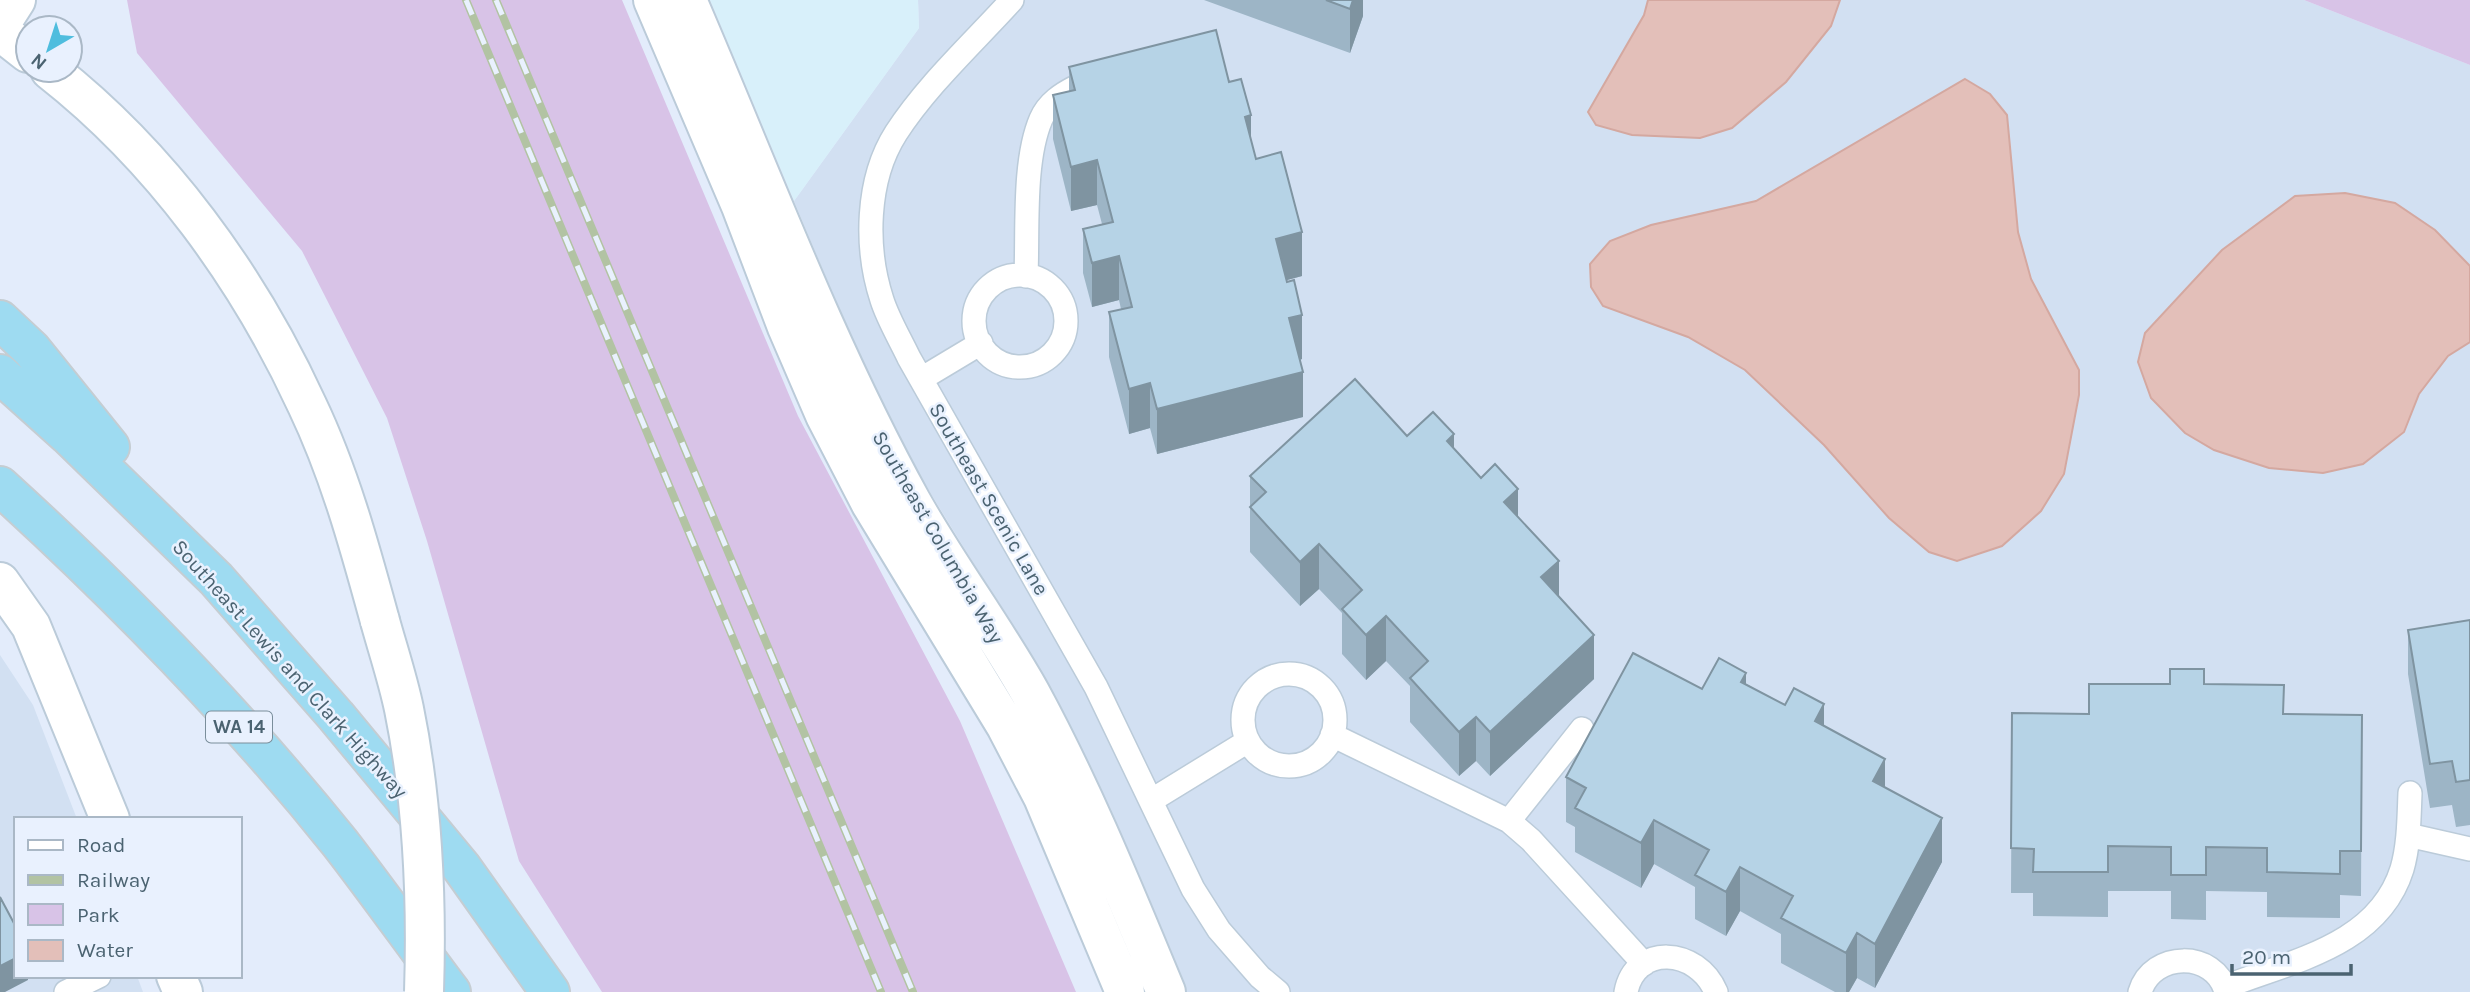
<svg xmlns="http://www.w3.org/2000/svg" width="2470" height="992" viewBox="0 0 2470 992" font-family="Karla,sans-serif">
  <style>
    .residential { fill: #d2e0f2 }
    .commercial { fill: #d8f0fa }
    .green { fill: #d8c3e7 }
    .water { fill: #e3bfb9; stroke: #d4a8a0; stroke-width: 2 }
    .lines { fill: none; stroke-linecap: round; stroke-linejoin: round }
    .service-casing { stroke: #bbcbd9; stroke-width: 26 }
    .minor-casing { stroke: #bbcbd9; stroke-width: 42 }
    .tertiary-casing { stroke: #bbcbd9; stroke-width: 42 }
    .motorway-casing { stroke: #c5cdd2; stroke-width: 42 }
    .service { stroke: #fff; stroke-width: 23 }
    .minor { stroke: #fff; stroke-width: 38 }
    .tertiary { stroke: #fff; stroke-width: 38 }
    .motorway { stroke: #9edbf1; stroke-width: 38 }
    .rail-casing { stroke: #b2c3a3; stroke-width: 8 }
    .rail { stroke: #e9f1fe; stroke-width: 5; stroke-dasharray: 16; stroke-linecap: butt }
    .tertiary-bridge-casing { stroke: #bbcbd9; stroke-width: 42; stroke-linecap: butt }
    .tertiary-bridge { stroke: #fff; stroke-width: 38 }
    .wall { fill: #9db5c6 }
    .shaded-wall { fill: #7f94a1 }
    .building { fill: #b6d3e6; stroke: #7f94a1; stroke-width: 2 }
    .labels { text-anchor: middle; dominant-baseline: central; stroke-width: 5; stroke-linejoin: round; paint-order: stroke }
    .shield { fill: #e9f1fe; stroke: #7a8e9b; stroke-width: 2 }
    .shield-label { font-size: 19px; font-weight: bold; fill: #4b6371 }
    .street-label { font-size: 21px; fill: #4b6371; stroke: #e9f1fe }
  </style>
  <rect width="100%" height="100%" fill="#e3ecfb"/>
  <path class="residential" d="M918,0H2304L2470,65V992H1186L1077,740L1028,652L920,476L861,362L794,201L919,28Z
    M0,655L33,705L77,819H16V976H137L143,992H0Z"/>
  <path class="commercial" d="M710,0H918L919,28L794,201Z"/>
  <path class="green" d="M127,0H622L798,416L960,721L1076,992H602L519,861L427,541L387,418L302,251L137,53Z
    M2304,0H2470V65Z"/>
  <path class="water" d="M1648,0H1840L1831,26L1786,82L1732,128L1700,138L1632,135L1596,125L1588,112L1644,15Z
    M1965,79L1990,94L2007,115L2018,232L2031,279L2079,370V395L2064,474L2041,511L2002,546L1957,561L1929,552L1889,518L1824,445L1745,370L1688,337L1603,306L1591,287L1590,264L1610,241L1651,225L1756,201Z
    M2345,193L2395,203L2435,230L2470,266V342L2448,356L2419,394L2404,432L2363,464L2323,473L2269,468L2214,450L2185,433L2151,398L2138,362L2145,333L2222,250L2295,196Z"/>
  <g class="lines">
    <defs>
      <path id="service" d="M1012,0C973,43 927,85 896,133C866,180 865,248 882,300C888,319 900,339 909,358L1096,687L1193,889L1219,930L1260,977L1278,992
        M974 321a46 46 0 1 1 92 0a46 46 0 1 1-92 0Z
        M1026,276C1028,229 1023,161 1041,119C1048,103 1062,94 1076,87
        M921,379L981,343
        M1243 720a46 46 0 1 1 92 0a46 46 0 1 1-92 0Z
        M1332,735L1509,821L1531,840L1644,964
        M1152,800L1248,741
        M1509,821L1582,729
        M2408,835L2470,849
        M2225,987C2291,961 2378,946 2402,869C2409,845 2409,818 2410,793
        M66,992L99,976
        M1626,992C1635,944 1697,947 1716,992
        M2140,992C2152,951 2215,950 2226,992"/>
      <path id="minor" d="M0,25L16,0
        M0,582L31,626L110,819
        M176,976L183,992"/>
      <path id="tertiary" d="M653,0L741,206L787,327L825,415L871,504L1006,726L1043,797L1125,992
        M687,0C759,167 823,341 911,501C948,567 994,628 1031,694C1083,790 1124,891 1166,992
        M0,31L28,53
        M50,70C161,157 248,277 307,405C340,474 360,548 380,621"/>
      <path id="motorway" d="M0,320L31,349L110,447
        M0,374L68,435L216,579L336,716L462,868L550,992
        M0,486C121,596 238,716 340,843C378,892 414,943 451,992"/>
    </defs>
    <use href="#service" class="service-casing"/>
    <use href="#minor" class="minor-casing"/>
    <use href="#tertiary" class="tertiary-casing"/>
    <use href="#motorway" class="motorway-casing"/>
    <use href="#service" class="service"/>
    <use href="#minor" class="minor"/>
    <use href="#tertiary" class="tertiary"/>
    <use href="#motorway" class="motorway"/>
    <defs>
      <path id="rail" d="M466,0L881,992
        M496,0L913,992"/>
    </defs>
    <use href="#rail" class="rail-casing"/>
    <use href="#rail" class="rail"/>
    <defs>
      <path id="tertiary-bridge" d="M380,621C388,650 398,680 404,709C423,802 427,898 424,992"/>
    </defs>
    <use href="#tertiary-bridge" class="tertiary-bridge-casing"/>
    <use href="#tertiary-bridge" class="tertiary-bridge"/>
  </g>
  <path class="wall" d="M1204,0H1363V16L1350,53Z
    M1069,67L1229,82L1251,139L1256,159L1302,276L1287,280L1302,359L1300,360L1303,417L1157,454L1150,428L1129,434L1109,357V312L1121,309L1119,300L1092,307L1083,273V229L1102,224L1097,205L1071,211L1053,139V95L1069,91Z
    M1407,436L1454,449L1518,517L1559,596L1594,679L1490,776L1476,761L1459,776L1410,722V686L1386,661L1366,680L1342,654V613L1319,589L1300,606L1250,552V476Z
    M2470,620V825L2456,827L2452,805L2430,808L2408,674V630Z
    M1746,684L1824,726L1885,787L1942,862L1875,988L1857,978L1849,992H1835L1781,963V934L1740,911L1726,936L1695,919V887L1654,864L1641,888L1575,852V827L1566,822V777Z
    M2204,684L2284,714L2362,715L2361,896L2340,895V918L2267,917V892L2206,891V920L2171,919V891H2108V917L2033,916V893H2011L2012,713L2089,714Z"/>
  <path class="shaded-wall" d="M1353,0H1363V16L1350,53V9Z
    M1251,115V160L1245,117Z
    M1097,160V205L1071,211V167Z
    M1302,232V276L1276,283V239Z
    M1119,256V300L1092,307V263Z
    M1302,315V359L1289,363V318Z
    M1303,372V417L1157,454V409Z
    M1150,383V428L1129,434V389Z
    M1454,434V479L1447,441Z
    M1518,489V533L1504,502Z
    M1319,544V589L1300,606V562Z
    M1559,561V605L1541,577Z
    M1386,616V661L1366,680V635Z
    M1594,635V679L1490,776V732Z
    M1746,673V717L1741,682Z
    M1824,704V748L1815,721Z
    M1476,717V761L1459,776V732Z
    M1885,759V804L1873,781Z
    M1942,818V862L1875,988V944Z
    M1654,820V864L1641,888V843Z
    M1740,867V911L1726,936V892Z
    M1857,933V978L1849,992H1846V953Z
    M16,958V976H28V980L5,992H0V966Z"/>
  <path class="building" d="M1326,0H1353L1350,9Z
    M1216,30L1229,82L1241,79L1251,115L1245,117L1256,159L1281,152L1302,232L1276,239L1287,282L1294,280L1302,315L1289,318L1303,372L1157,409L1150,383L1129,389L1109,312L1132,307L1119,256L1092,263L1083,229L1113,222L1097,160L1071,167L1053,95L1075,90L1069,67Z
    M1355,379L1407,436L1433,412L1454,434L1447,441L1481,478L1495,464L1518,489L1504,502L1559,561L1541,577L1594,635L1490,732L1476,717L1459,732L1410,678L1428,661L1386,616L1366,635L1342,609L1362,590L1319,544L1300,562L1250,507L1266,492L1250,476Z
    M2470,620V780L2456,782L2452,761L2430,764L2408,630Z
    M1633,653L1702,689L1719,658L1746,673L1741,682L1785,705L1794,688L1824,704L1815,721L1885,759L1873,781L1942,818L1875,944L1857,933L1846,953L1781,918L1793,896L1740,867L1726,892L1695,875L1709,850L1654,820L1641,843L1575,808L1586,788L1566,777Z
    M2170,669H2204V684L2284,685L2283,714L2362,715L2361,851H2340V874L2267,872V848L2206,847V875H2171V847L2108,846V872H2033L2034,849L2011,848L2012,713L2089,714V684H2170Z
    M0,897L16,927V958L0,966Z"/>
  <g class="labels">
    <rect class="shield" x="206" y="711.5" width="66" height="31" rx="5"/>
    <g class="shield-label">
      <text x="239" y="727">WA 14</text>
    </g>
    <g class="street-label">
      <text transform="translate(989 499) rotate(60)">Southeast Scenic Lane</text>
      <text transform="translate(938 537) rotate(60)">Southeast Columbia Way</text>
      <text transform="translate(290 669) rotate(48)">Southeast Lewis and Clark Highway</text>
    </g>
  </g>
  <rect x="14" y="817" width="228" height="161" fill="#e9f1fe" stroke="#aab8c6" stroke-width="2"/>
  <rect x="28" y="840" width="35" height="10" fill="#ffffff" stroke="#aab8c6" stroke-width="2"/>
  <text x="77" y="852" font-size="21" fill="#4b6371">Road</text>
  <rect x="28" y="875" width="35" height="10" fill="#b2c3a3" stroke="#aab8c6" stroke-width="2"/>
  <text x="77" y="887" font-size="21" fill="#4b6371">Railway</text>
  <rect x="28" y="904" width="35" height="21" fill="#d8c3e7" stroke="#aab8c6" stroke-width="2"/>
  <text x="77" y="922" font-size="21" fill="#4b6371">Park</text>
  <rect x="28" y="940" width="35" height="21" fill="#e3bfb9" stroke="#aab8c6" stroke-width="2"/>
  <text x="77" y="957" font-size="21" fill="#4b6371">Water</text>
  <g transform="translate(49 49) rotate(219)"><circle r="33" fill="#e9f1fe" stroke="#aab8c6" stroke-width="2"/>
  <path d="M0-5L12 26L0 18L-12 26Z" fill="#4fbdde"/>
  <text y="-10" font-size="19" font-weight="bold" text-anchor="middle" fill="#4b6371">N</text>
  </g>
  <path d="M2232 964v10h119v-10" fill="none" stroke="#4b6371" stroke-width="3.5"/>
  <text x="2242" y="964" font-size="21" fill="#4b6371" stroke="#e9f1fe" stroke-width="5" paint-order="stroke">20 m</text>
</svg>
